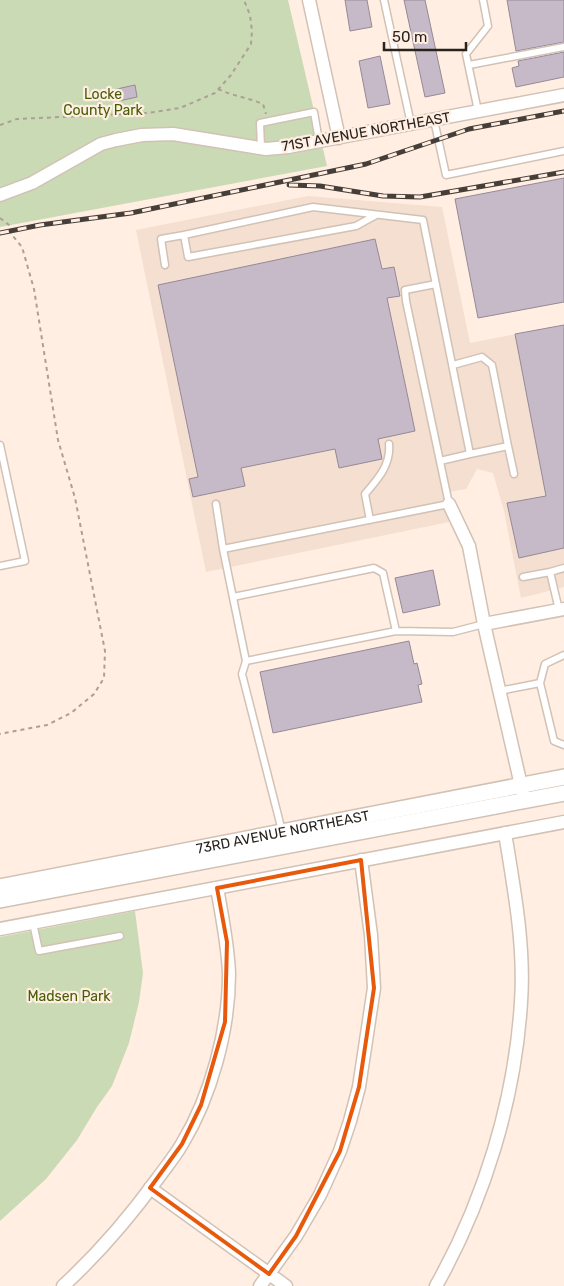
<svg xmlns="http://www.w3.org/2000/svg" width="564" height="1286" viewBox="0 0 564 1286" font-family="Rubik,sans-serif">
  <style>
    .industrial { fill: #f4dfd0 }
    .green { fill: #cadab4 }
    .building { fill: #c7bac8; stroke: #958997 }
    .lines { fill: none; stroke-linecap: round; stroke-linejoin: round }
    .service-casing { stroke: #d1c2b5; stroke-width: 9 }
    .minor-casing { stroke: #d1c2b5; stroke-width: 15 }
    .tertiary-casing { stroke: #d1c2b5; stroke-width: 18 }
    .path { stroke: #aca096; stroke-width: 2; stroke-dasharray: 4 4; stroke-linecap: butt }
    .service { stroke: #fff; stroke-width: 6 }
    .minor { stroke: #fff; stroke-width: 12 }
    .tertiary { stroke: #fff; stroke-width: 15 }
    .rail-casing { stroke: #463f39; stroke-width: 5 }
    .rail { stroke: #ffeee1; stroke-width: 3; stroke-dasharray: 9; stroke-linecap: butt }
    .marked { fill: none; stroke: #e8590c; stroke-width: 4; stroke-linejoin: round }
    .labels { text-anchor: middle; dominant-baseline: central; stroke-width: 4.5; stroke-linejoin: round; paint-order: stroke }
    .park-label { font-size: 14px; fill: #445e04; stroke: #ffeee1 }
    .street-label { font-size: 14px; fill: #29231e; stroke: #ffeee1 }
  </style>
  <rect width="100%" height="100%" fill="#ffeee1"/>
  <path class="industrial" d="M308,196L442,207L470,343L564,325V587L521,598L504,511L493,473L477,469L466,489L443,493L449,522L206,572L136,230Z"/>
  <path class="green" d="M0,0H288L327,166L0,227Z
    M135,911L143,973L139,1002L129,1043L112,1086L97,1107L77,1140L46,1179L0,1221V937Z"/>
  <path class="building" d="M345,0H367L372,27L350,31Z
    M404,0H425L445,93L425,97Z
    M507,0H564V42L516,51Z
    M564,52V77L516,87L512,68L519,66L518,61Z
    M380,56L390,104L368,108L359,61Z
    M135,85L137,97L119,101L117,89Z
    M564,178V302L478,318L455,199Z
    M375,239L382,269L394,267L400,296L387,298L415,431L378,439L382,459L339,468L335,449L241,468L245,486L193,497L189,479L198,477L158,285Z
    M564,325V548L519,558L507,503L546,496L515,334Z
    M433,570L440,605L403,613L395,578Z
    M409,641L414,664L417,663L422,684L418,685L422,702L273,733L260,672Z"/>
  <g class="lines">
    <defs>
      <path id="service" d="M384,0L411,124
        M469,65L564,47
        M478,111L466,54L488,26L483,0
        M434,120L446,175L564,151
        M261,148L260,123L314,112L319,141
        M376,215L356,226L188,257L184,235L313,207L423,220L470,454L440,461
        M165,265L161,239L184,235
        M436,284L405,290L406,301L449,504L223,549L246,661L396,631L453,632L484,624
        M453,365L482,357L492,365L508,446L470,454
        M0,445L25,561L0,566
        M508,446L514,474
        M216,504L223,549
        M370,520L365,494C378,479 391,465 389,444
        M523,577L550,572
        M233,597L374,568L383,573L396,631
        M559,610L550,572L564,568
        M564,655L545,664L540,683L554,741L564,745
        M246,661L242,674L282,831
        M499,691L540,683
        M33,923L39,951L120,936"/>
      <path id="minor" d="M309,0L339,138
        M0,195L32,183L101,144L116,140L142,135L173,134L266,149L288,147L564,95
        M449,504L469,546L484,624L523,794
        M484,624L564,609
        M0,929L564,822
        M150,1188L286,1286
        M63,1286C99,1253 129,1218 158,1178C166,1167 175,1156 182,1144C211,1096 229,1030 229,974C228,945 222,916 217,888
        M260,1286L296,1236L320,1195L340,1151L350,1121L359,1087L374,988L371,935L361,860
        M436,1286C484,1201 515,1100 521,1002C525,946 514,889 505,833"/>
      <g id="tertiary">
        <path id="s1" d="M0,887L564,777"/>
        <path d="M0,900L564,793"/>
      </g>
    </defs>
    <use href="#service" class="service-casing"/>
    <use href="#minor" class="minor-casing"/>
    <use href="#tertiary" class="tertiary-casing"/>
    <path class="path" d="M218,89C233,96 249,98 263,104L266,114
      M0,125L17,119L148,113L180,108L215,93L231,75L251,44L252,31L250,15L244,0
      M0,218L9,225L12,235L22,247L34,289L58,440L75,498L105,651L104,678L94,694L71,713L47,725L0,734"/>
    <use href="#service" class="service"/>
    <use href="#minor" class="minor"/>
    <use href="#tertiary" class="tertiary"/>
    <defs>
      <path id="rail" d="M289,185L320,186L383,196L420,197L564,172
        M0,233L40,225L131,213L366,164L469,129L564,111"/>
    </defs>
    <use href="#rail" class="rail-casing"/>
    <use href="#rail" class="rail"/>
  </g>
  <path class="marked" d="M361,860L374,988L359,1087L340,1151L296,1236L269,1274L150,1188L182,1144L201,1105L225,1022L227,942L217,888Z"/>
  <g class="labels">
    <g class="park-label">
      <text x="103" y="94">Locke<tspan x="103" dy="16">County Park</tspan></text>
      <text x="69" y="996">Madsen Park</text>
    </g>
    <g class="street-label">
      <text transform="translate(366 132) rotate(-10)">71ST AVENUE NORTHEAST</text>
      <text stroke="none"><textPath href="#s1" startOffset="288">73RD AVENUE NORTHEAST</textPath></text>
    </g>
  </g>
  <path d="M384 42v8h82v-8" fill="none" stroke="#29231e" stroke-width="2.5"/>
  <text x="392" y="42" font-size="15" fill="#29231e" stroke="#ffeee1" stroke-width="4" paint-order="stroke">50 m</text>
</svg>
